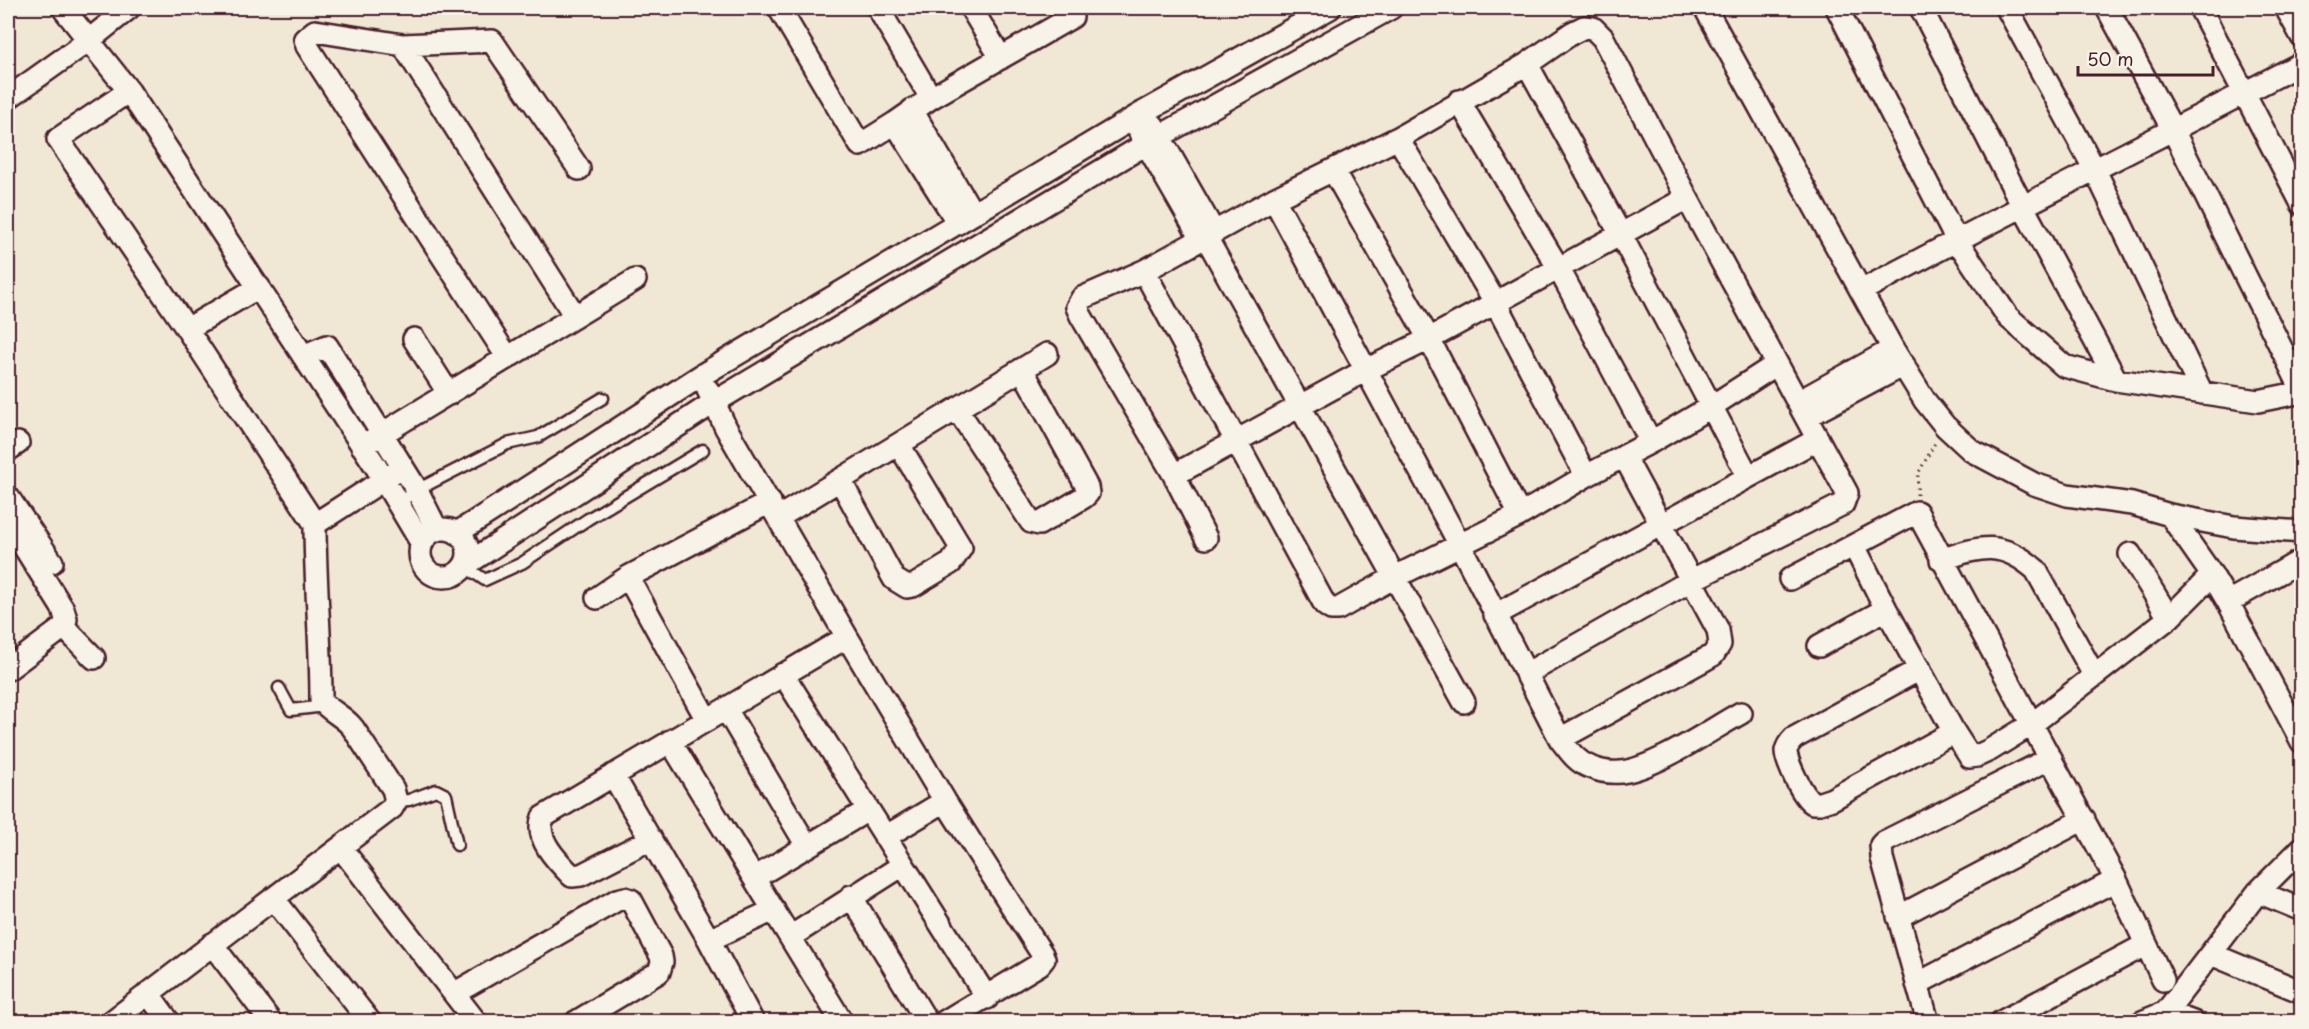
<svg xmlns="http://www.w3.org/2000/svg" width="2309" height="1029" viewBox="0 0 2309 1029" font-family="'Playpen Sans',sans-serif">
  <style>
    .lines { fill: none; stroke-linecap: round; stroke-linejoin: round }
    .service-casing { stroke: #4a1f2b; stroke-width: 15 }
    .minor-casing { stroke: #4a1f2b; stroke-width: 26 }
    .path { stroke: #4a1f2b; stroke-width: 3; stroke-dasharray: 1.5 4.5; stroke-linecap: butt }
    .service { stroke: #f7f3e8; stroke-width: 10 }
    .minor { stroke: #f7f3e8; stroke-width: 21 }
  </style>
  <rect width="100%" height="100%" fill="#f0e8d5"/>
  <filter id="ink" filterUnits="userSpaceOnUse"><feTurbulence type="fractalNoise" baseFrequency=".0167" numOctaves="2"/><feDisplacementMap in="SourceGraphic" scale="12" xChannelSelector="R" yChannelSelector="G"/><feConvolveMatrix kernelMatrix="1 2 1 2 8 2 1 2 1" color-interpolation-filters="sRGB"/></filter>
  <g filter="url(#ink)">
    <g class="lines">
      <defs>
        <path id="service" d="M398,504L417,490L507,444L538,437L603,398
          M464,566L485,580L522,563L588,519L703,450
          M279,688L291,710L325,706
          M396,801L409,800L436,790L446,795L457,845"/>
        <path id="minor" d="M63,8L129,91L375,465L422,544
          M779,8L860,145L895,123
          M878,8L931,98
          M971,8L1001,58
          M1705,8L1893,349L1925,401L1945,426L1972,451L2034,484L2067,495L2132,504L2170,515L2234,527L2302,532
          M1837,8L1956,239L2008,317L2064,366L2116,380L2258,401L2302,392
          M1921,8L2022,205L2116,380
          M2007,8L2095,170L2202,393
          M2107,8L2173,130L2302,390
          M2200,8L2302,204
          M2286,8L2302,37
          M403,45L575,316
          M1527,64L1621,235L1748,476
          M129,91L58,139L187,329L315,524L402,468
          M8,98L88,41L129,8
          M1459,101L1559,269L1651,442
          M912,110L973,214
          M1153,125L1214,232
          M1140,133L1201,239
          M1398,138L1495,302L1586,476
          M1333,170L1429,339L1520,515
          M1274,199L1460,545L1560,739C1569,750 1576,762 1590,767C1599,771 1611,773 1621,772C1654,769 1710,730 1741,713
          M958,223L895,123L931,98L1072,17L1067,8
          M1206,237L1464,702
          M1144,271L1325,605L1331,609H1338L1393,578L1520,515L1586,476L1651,442L1712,406L1777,364
          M1861,291C2006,213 2155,140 2302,63
          M187,329L259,287
          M414,339L449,394
          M303,356L327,346L417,490L437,530
          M508,358L307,46L305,39L315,31L403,45L492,41L579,169
          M708,390L726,428L847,637L945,801L1042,954L1044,959L1040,964L944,1022
          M1798,402L1893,349
          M957,409L1031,522L1039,524L1084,497L1088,493L1087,487L1022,369
          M1806,417L1904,365
          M362,446L635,280
          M8,450L18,443
          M1174,475L1366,370L1429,339L1687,198
          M840,480L894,579L907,587L913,586L951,563L961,548L899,445
          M8,497L52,562
          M2170,515L2212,575L2228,602L2302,742
          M779,517L1047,354
          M8,521L63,609L66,619L64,627L8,669
          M420 553a24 24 0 1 1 48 0a24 24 0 1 1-48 0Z
          M457,533L702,375L1144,112L1330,8
          M1206,538L1174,475L1081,316L1077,307L1082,298L1144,271L1274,199L1398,138L1527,64L1572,33L1584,27L1593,28L1603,38L1687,198L1847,493L1843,504L1690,581L1526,674
          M1854,546L1886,609L1954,732L1970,757L1977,756L1990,750L2032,724L2169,618L2212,575
          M2130,554L2169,618
          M1941,560C1981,546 2002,540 2036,570L2094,675
          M464,566L713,403L1146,144L1391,8
          M628,577L707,720
          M1790,579L1917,512L2116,880L2163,980
          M597,598L628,577L770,502
          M2228,602L2302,560
          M1495,615L1818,439
          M64,627L94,658
          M1819,646L1886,609
          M1920,669L1794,738C1790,742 1787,746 1786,751C1786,761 1803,798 1813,803H1820L1832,799L1954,732
          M783,674L987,998
          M726,709L807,846
          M1560,739L1704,660L1713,655L1720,644L1718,630L1624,456
          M670,741L842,1022
          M613,775L709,940L753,1022
          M885,837L945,801
          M651,839L581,875L572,876C557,861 534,838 543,817L847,637
          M341,848L476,1022
          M754,878L868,810
          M2258,892L2302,910
          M851,896L927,1022
          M274,899L370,1022
          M1898,917L2084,819
          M790,937L903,865
          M709,940L774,910
          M212,944L271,1022
          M2211,954L2302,992
          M1917,984L2116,880
          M148,993L169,1022
          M455,993L617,900L625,898L631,900L661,956L662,962L659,972L576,1022
          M2166,1012L2258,892L2302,848
          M111,1022L392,808L396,801L393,789L353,728C344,716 330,712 321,700C321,641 315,583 315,524
          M1928,1022L1882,858L1881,845L1884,842L2051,758
          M2001,1022L2145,945
          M2142,1022L2166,1012L2193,1022"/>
      </defs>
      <use href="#service" class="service-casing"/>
      <use href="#minor" class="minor-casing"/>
      <path class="path" d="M1917,495L1918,474L1935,443"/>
      <use href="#service" class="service"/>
      <use href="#minor" class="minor"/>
    </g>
  </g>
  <rect width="2309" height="1029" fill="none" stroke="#f7f3e8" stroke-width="30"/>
  <rect x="15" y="15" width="2279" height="999" fill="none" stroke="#4a1f2b" stroke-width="2" filter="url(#ink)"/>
  <path d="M2078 66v9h135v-9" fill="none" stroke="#4a1f2b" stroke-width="3"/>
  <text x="2087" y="66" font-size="18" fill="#4a1f2b" stroke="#f7f3e8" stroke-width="4.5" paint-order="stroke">50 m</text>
</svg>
